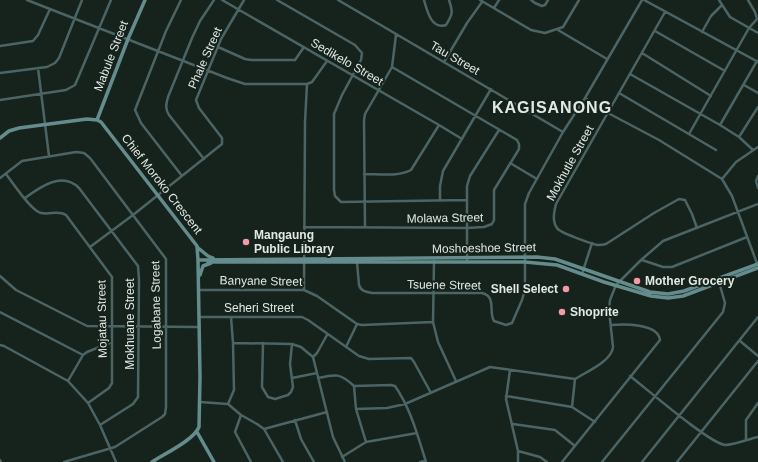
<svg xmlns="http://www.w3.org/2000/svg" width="758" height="462" viewBox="0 0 758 462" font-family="Helvetica,sans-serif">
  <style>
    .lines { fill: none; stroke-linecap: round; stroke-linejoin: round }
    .street { stroke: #4c6464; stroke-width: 2.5 }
    .secondary { stroke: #648c8c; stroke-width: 3.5 }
    .poi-dot { fill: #f49aa6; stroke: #16231d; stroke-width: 1.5 }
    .labels { text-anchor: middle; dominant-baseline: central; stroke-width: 4; stroke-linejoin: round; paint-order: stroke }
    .street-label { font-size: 12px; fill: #e1e9e5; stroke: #16231d }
    .poi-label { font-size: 12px; font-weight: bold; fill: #e1e9e5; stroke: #16231d; text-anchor: start }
    .district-label { font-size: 16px; font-weight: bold; letter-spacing: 1px; fill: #e1e9e5; stroke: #16231d }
  </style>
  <rect width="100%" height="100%" fill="#16231d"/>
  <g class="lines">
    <path class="street" d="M27,0L227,78L245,84H307L312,82L327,61
      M181,0L166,31L135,110L141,123L182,176
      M222,0L439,125L462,139
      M277,0L355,45L362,53L361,60L342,95L334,114V190L335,196L341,202L466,200
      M338,0L563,132
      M424,0C427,10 431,30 446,25C453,14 453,12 449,0
      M480,0L531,30L545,33L563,27L579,0
      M531,0L535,3L542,6L545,5L548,0
      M644,0L758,62
      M719,0L730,17L758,33
      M494,8L499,0
      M665,12L556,204C554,212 552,221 557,228C560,233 590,243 597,245C600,245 603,245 606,244L654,213L679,199L685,200L692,214L697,228
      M558,30L607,59
      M655,31L725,71
      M702,32L711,16L722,5
      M0,46L33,41L38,35L50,9
      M218,47L245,59L251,60H295L304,47
      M642,53L711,96
      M444,62L467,23L482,2
      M38,68L49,156
      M0,73L47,67L55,63L59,58L82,0
      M630,74L720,125L739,137L753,150
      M744,85L758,93
      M619,93L716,150
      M585,98L608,113L659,140L722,179L732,196L758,266
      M0,100L66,90L75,85L111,0
      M720,125L757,61
      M689,134L749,28L757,19L755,12L748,0
      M739,137L758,107
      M204,159L169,115C165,109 166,104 168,97L192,38L200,21L214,0
      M510,163L537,179
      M6,174C13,183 31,211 41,213C50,215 58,210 66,215L112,277V383L109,388L88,403
      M364,174C378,174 398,177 411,170L439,125
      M758,176L756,181L758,188
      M0,178L22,161L76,152L84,153L90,158L166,259V407L165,414L162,417L115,447L64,462
      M722,179L736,162L758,147
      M25,198C40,187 62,171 79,188L138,266L139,279L138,397L133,404L100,425
      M440,201V186L443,171L491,89
      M304,227L467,228L484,227L492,224L494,220V190L519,149V144L517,140L392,67
      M365,227L364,120L365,114L392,67L396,35
      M90,247L133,215L222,144V138L199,108L196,100L221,39L244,0
      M642,260L663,267H672L747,237
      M434,261L433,322L438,342L456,381
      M357,262L359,285C361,291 366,292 372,293H482C497,297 488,311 494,321L506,325L512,323L522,300L525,290V204L529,193L563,132L585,98L642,0
      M467,262V186L470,176L499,130
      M582,274L592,243
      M0,276L16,290L87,326L199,327
      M199,290H304L317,296L357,324L362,325L433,322
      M304,290L305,122L307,84
      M0,312L83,355
      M199,317H302L308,320L359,356L369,359L411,358L414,362L431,393
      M740,341L758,356
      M233,343L292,344L301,347L313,357L333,437L345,462
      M263,343L262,387L268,397L275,399L288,395L291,392L293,387L290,364L292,344
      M0,345L4,346L68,381L88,403L100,425L116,462
      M346,347L357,324
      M313,357L317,353L327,335
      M510,370L506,399L518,451V462
      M630,376C647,389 709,443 725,445C734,445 749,439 758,437
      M292,378L317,373
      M318,378C336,374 340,373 354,386L391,385L395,386C411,409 418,437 426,462
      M575,379C586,372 612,361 613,347L609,310L610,300L616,285L641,260L663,241L758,204
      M68,381L83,355L87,352L112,342
      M354,386L356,409L366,442
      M506,396L572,407L595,422
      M200,402L228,404L241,415L257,424L264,429L283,462
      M228,404L234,390L233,343L231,317
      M572,407L575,379
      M356,409L387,408L405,404L490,367L575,379
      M241,415L235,432L251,462
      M295,420L301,439L314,462
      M513,424L555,430L575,446
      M264,429L327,412
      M746,440V420L758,403
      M518,451L540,457L547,462
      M342,457L366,442L417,433
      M0,460L1,462
      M420,462L425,461
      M562,462L660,340C658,323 623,324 611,325
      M602,462L723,312L725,303L719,282
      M642,462L758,317
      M677,462L758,361"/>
    <path class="secondary" d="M97,120L128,39L145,0
      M0,138L9,131L19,128L87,119L97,120L101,122L197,246L198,260L200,377L199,427C194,440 164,454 152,462
      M197,247L208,256L213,258
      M198,260L537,257L555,259L650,292L668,294L684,291L758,264
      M208,262H525L557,265L604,282L651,296L668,298L683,296L758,268
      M200,275L203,266L211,263
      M197,432L214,462"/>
  </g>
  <g class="poi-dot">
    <circle cx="246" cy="242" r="4"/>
    <circle cx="637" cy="281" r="4"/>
    <circle cx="566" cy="289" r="4"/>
    <circle cx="562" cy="312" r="4"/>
  </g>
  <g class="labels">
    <g class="street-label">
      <text transform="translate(111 56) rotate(-69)">Mabule Street</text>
      <text transform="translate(205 58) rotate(-66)">Phale Street</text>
      <text transform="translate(455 58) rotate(30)">Tau Street</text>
      <text transform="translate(347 62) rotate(30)">Sedikelo Street</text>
      <text transform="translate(570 163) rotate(-61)">Mokhutle Street</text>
      <text transform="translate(162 184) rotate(52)">Chief Moroko Crescent</text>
      <text transform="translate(445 218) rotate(-1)">Molawa Street</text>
      <text transform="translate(484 248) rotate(-1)">Moshoeshoe Street</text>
      <text transform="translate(261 281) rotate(1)">Banyane Street</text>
      <text transform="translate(444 285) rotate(1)">Tsuene Street</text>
      <text transform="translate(156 305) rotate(-91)">Logabane Street</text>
      <text x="259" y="308">Seheri Street</text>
      <text transform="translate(102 319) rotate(-91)">Mojatau Street</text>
      <text transform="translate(130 324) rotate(-90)">Mokhuane Street</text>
    </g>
    <g class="poi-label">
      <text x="254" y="235">Mangaung<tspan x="254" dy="14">Public Library</tspan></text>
      <text x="645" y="281">Mother Grocery</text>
      <text x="558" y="289" text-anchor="end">Shell Select</text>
      <text x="570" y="312">Shoprite</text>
    </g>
    <g class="district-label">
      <text x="552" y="107">KAGISANONG</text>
    </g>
  </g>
</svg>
